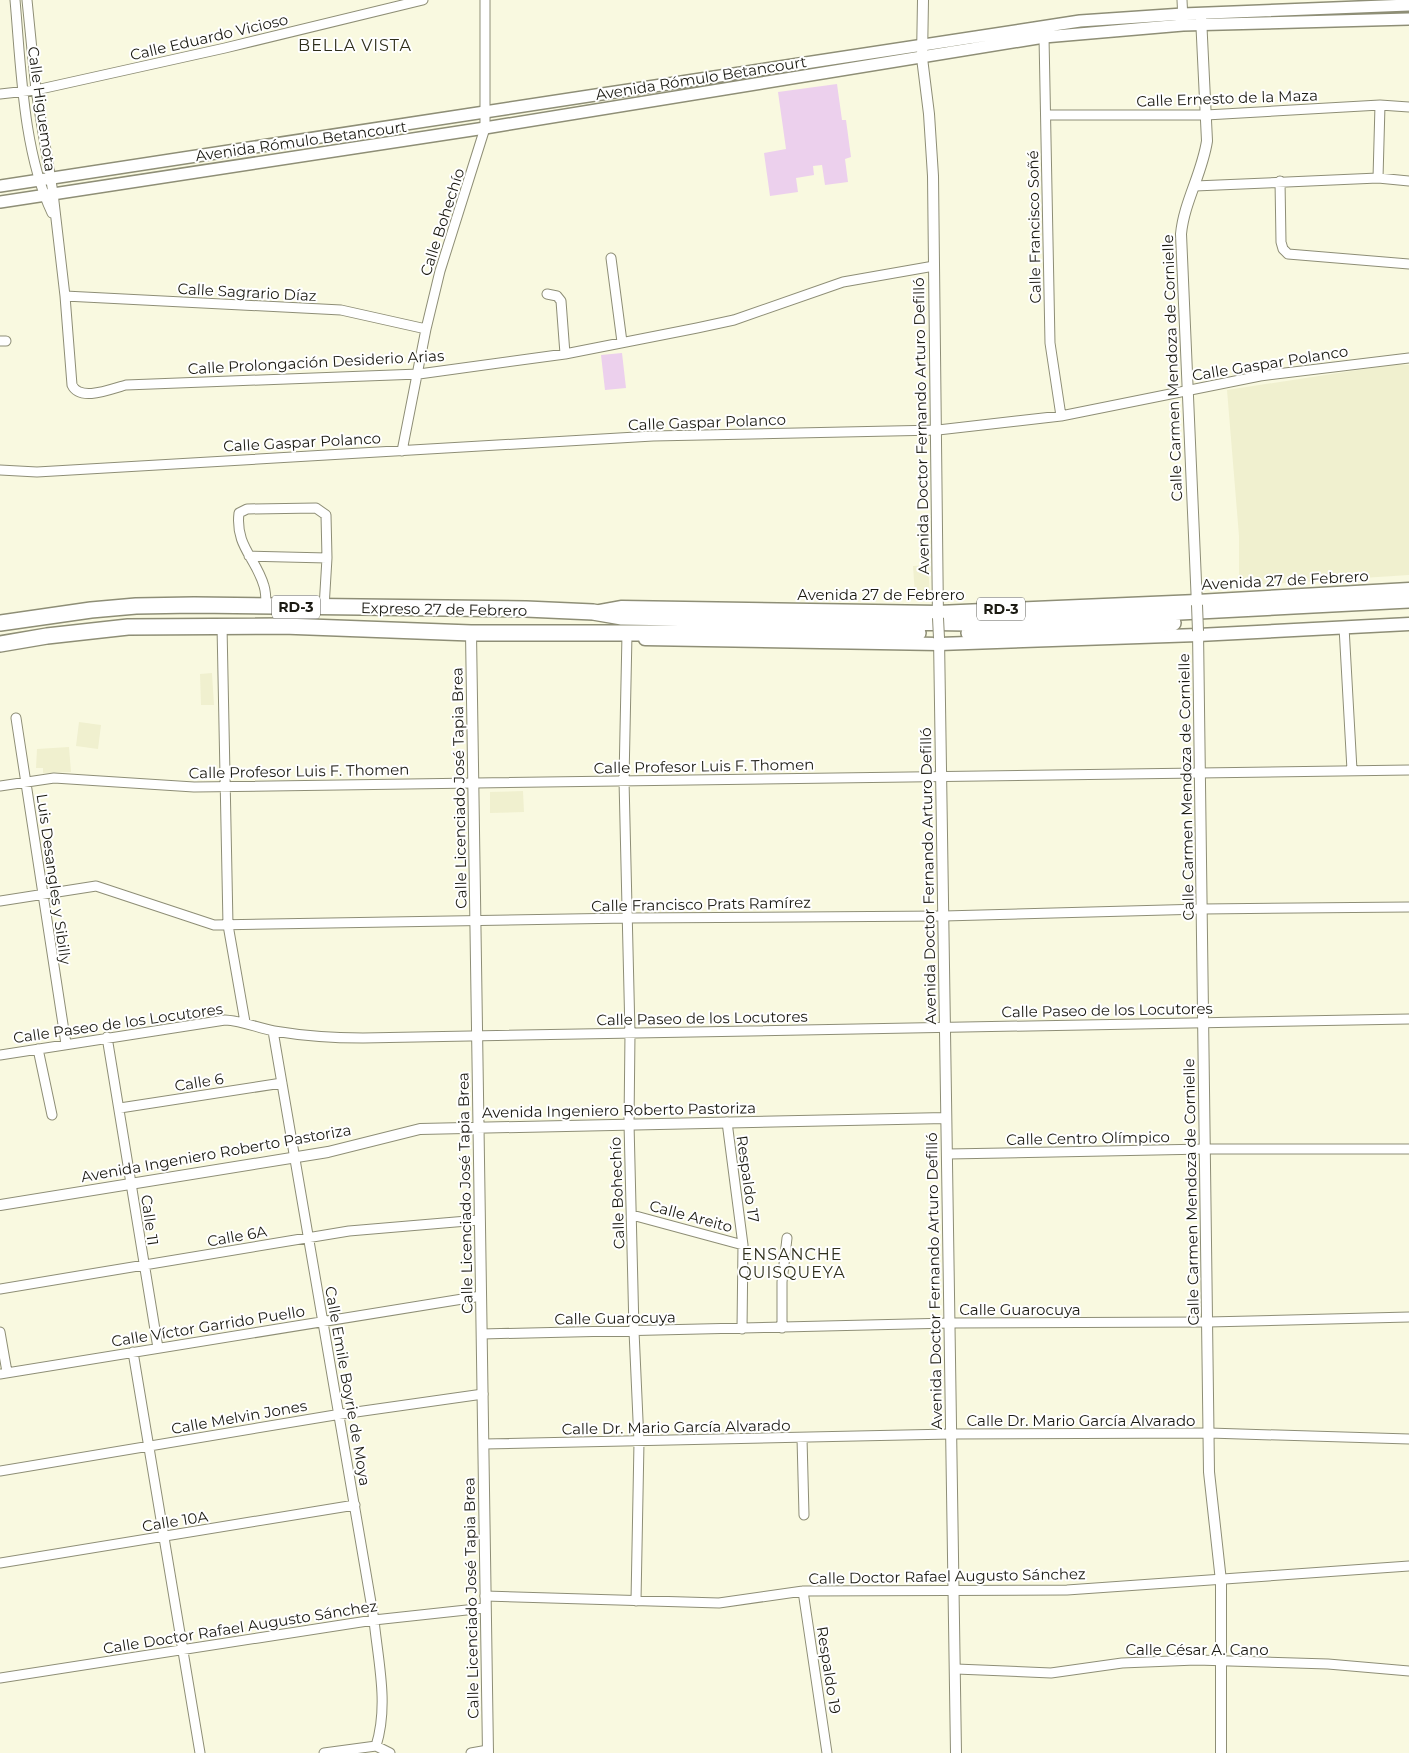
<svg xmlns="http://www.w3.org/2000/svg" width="1409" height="1753" viewBox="0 0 1409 1753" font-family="Montserrat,sans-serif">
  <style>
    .built { fill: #f0f0cf }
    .green { fill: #ecd0ed }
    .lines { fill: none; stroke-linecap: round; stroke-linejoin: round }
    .minor-casing { stroke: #8e8e76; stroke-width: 11 }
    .tertiary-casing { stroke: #8e8e76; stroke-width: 12 }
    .secondary-casing { stroke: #8e8e76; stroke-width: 14 }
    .primary-casing { stroke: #8e8e76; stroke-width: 15 }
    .motorway-casing { stroke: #8e8e76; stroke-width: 18 }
    .minor { stroke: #fff; stroke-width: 9 }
    .tertiary { stroke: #fff; stroke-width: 10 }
    .secondary { stroke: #fff; stroke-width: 11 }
    .primary { stroke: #fff; stroke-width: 12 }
    .motorway { stroke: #fff; stroke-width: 15 }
    .tertiary-bridge-casing { stroke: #8e8e76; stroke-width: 12; stroke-linecap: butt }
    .tertiary-bridge { stroke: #fff; stroke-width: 10 }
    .labels { text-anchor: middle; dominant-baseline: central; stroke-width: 4; stroke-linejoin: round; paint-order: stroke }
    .shield { fill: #fff; stroke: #5f5f59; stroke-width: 1 }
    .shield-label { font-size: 14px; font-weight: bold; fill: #1b1a12 }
    .street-label { font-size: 15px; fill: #1b1a12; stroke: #fff }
    .neighbourhood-label { font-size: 16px; letter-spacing: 1px; fill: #2e2e1a; stroke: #fff }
  </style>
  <rect width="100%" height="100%" fill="#f9f9e0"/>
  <path class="built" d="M1397,364L1409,365V575L1239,586V536L1227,390Z
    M928,565L930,595H915L913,566Z
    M212,673L214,705H201L200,674Z
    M79,722L101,725L98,749L76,746Z
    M69,747L71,772L43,773V768H36L37,749Z
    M523,791L524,812L490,813V792Z"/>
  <path class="green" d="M837,84L842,120H846L851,157L845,159L848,182L825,185L822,165L813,166L814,175L796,178L798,192L770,196L764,153L786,149L778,92Z
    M622,353L626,388L605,390L601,355Z"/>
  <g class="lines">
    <defs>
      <path id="minor" d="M15,0C21,67 23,152 52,213
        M27,0L36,90L53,193L65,296L72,385C80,402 111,389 126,385L419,374L565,354L697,328L734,320L843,282L934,266
        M1182,0L1183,20
        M1044,37L1050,343L1061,416
        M0,94L36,90L225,48L423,0
        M1046,115H1206L1380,105L1409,107
        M1378,178L1380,105
        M1280,181L1281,242L1283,249L1288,254L1409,264
        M1195,186L1378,178L1409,181
        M611,258L622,342
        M547,294L557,296L561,301L565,354
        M65,296L341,310L426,329
        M0,341H6
        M402,451L426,329L440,271L485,128V0
        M0,470L37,472L653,436L938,430L1061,416L1260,376L1409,358
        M249,556L327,558
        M266,606C266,600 266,592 264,586C256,558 235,546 239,513L247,509L316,508L326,515L327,558L324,608
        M222,626L228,925L245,1022
        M1344,627L1352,770
        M627,634L624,780L630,1034L629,1123L634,1331L639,1442L636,1601
        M16,718L66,1044
        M0,786L54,778L194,787L1409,770
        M0,901L96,886L214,925L628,918L944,916L1203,909L1409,907
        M273,1031L374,1620C378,1661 389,1705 376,1746
        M107,1037L158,1348
        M38,1049L52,1115
        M0,1055L225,1020C243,1021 258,1028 274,1031C304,1036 334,1038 363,1038L1409,1019
        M120,1108L282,1083
        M727,1122L743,1245L742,1329
        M948,1154L1206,1149H1409
        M632,1215L743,1245
        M0,1289L349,1231L479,1220
        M782,1328V1282L787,1238
        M0,1332L7,1372
        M482,1334L951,1323L1208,1322L1409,1317
        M133,1352L200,1753
        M0,1374L481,1296
        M802,1438L804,1515
        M484,1444L951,1434L1209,1433L1409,1439
        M0,1471L335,1415L483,1394
        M0,1563L355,1505
        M803,1591L827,1753
        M485,1596L719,1603L803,1591L1067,1590L1409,1566
        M956,1669L1051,1673L1122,1663L1196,1660L1328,1664L1409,1671
        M0,1678L374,1620L485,1608
        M324,1753L376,1746L390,1753
        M471,1753L488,1750"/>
      <path id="tertiary" d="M923,0L922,58L929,114L933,176L938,618
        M1197,605L1181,234C1184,202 1202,174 1207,141L1201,17
        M1198,631L1209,1472L1221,1581V1753
        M471,633L488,1753
        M939,638L956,1753
        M0,1205L328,1152L420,1129L946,1118"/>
      <path id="secondary" d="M0,186L1080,21L1183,14L1409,5
        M0,202L485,128L1044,37L1183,25L1409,19"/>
      <path id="primary" d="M600,611L622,607L938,612L1197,601L1409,589
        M645,639L939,644L1198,635L1409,624"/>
      <path id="motorway" d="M0,623L91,610L136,606L194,605L526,609L593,612L622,617L967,623L1409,600
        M969,633L1173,623
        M0,644L47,636L128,627L283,626L471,633H918"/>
    </defs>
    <use href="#minor" class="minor-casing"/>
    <use href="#tertiary" class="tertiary-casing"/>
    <use href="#secondary" class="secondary-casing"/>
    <use href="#primary" class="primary-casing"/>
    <use href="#motorway" class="motorway-casing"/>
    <use href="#minor" class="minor"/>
    <use href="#tertiary" class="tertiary"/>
    <use href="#secondary" class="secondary"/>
    <use href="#primary" class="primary"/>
    <use href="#motorway" class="motorway"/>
    <defs>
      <path id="tertiary-bridge" d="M1197,605L1198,631
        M938,618L939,638"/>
    </defs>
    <use href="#tertiary-bridge" class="tertiary-bridge-casing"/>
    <use href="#tertiary-bridge" class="tertiary-bridge"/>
  </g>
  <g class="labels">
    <g class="shield">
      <rect x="272" y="595.5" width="48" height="23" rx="4"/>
      <rect x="977" y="597.5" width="48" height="23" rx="4"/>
    </g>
    <g class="shield-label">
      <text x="296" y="607">RD-3</text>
      <text x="1001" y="609">RD-3</text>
    </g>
    <g class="street-label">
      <text transform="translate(209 37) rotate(-13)">Calle Eduardo Vicioso</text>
      <text transform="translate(701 78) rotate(-9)">Avenida Rómulo Betancourt</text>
      <text transform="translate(1227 98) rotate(-2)">Calle Ernesto de la Maza</text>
      <text transform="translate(42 109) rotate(82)">Calle Higuemota</text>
      <text transform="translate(301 141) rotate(-8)">Avenida Rómulo Betancourt</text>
      <text transform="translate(442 222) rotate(-72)">Calle Bohechío</text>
      <text transform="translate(1034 227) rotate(-91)">Calle Francisco Soñé</text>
      <text transform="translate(247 292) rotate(3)">Calle Sagrario Díaz</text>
      <text transform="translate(316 362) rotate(-3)">Calle Prolongación Desiderio Arias</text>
      <text transform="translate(1270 363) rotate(-9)">Calle Gaspar Polanco</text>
      <text transform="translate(1172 368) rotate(-92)">Calle Carmen Mendoza de Cornielle</text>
      <text transform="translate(707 422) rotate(-2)">Calle Gaspar Polanco</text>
      <text transform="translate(921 426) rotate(-91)">Avenida Doctor Fernando Arturo Defilló</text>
      <text transform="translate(302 442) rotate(-3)">Calle Gaspar Polanco</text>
      <text transform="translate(1285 580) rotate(-3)">Avenida 27 de Febrero</text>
      <text x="881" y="594">Avenida 27 de Febrero</text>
      <text transform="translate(444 609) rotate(1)">Expreso 27 de Febrero</text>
      <text transform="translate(704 766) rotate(-1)">Calle Profesor Luis F. Thomen</text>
      <text transform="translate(299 771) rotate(-1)">Calle Profesor Luis F. Thomen</text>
      <text transform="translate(1186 787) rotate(-91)">Calle Carmen Mendoza de Cornielle</text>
      <text transform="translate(459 788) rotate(-91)">Calle Licenciado José Tapia Brea</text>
      <text transform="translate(928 876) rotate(-91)">Avenida Doctor Fernando Arturo Defilló</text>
      <text transform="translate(54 879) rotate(82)">Luis Desangles y Sibilly</text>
      <text transform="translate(701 904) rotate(-1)">Calle Francisco Prats Ramírez</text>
      <text transform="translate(1107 1010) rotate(-1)">Calle Paseo de los Locutores</text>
      <text transform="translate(702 1018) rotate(-1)">Calle Paseo de los Locutores</text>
      <text transform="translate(118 1023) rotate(-8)">Calle Paseo de los Locutores</text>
      <text transform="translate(199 1082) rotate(-9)">Calle 6</text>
      <text transform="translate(619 1110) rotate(-1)">Avenida Ingeniero Roberto Pastoriza</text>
      <text transform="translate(1088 1138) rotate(-1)">Calle Centro Olímpico</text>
      <text transform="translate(216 1153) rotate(-10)">Avenida Ingeniero Roberto Pastoriza</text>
      <text transform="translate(748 1179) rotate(82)">Respaldo 17</text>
      <text transform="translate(1191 1192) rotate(-91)">Calle Carmen Mendoza de Cornielle</text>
      <text transform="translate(465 1193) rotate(-91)">Calle Licenciado José Tapia Brea</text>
      <text transform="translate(617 1193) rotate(-92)">Calle Bohechío</text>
      <text transform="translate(691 1216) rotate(15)">Calle Areito</text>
      <text transform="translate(150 1220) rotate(82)">Calle 11</text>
      <text transform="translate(237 1236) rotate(-10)">Calle 6A</text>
      <text transform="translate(934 1281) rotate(-91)">Avenida Doctor Fernando Arturo Defilló</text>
      <text x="1020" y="1309">Calle Guarocuya</text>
      <text transform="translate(615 1318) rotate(-1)">Calle Guarocuya</text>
      <text transform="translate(208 1326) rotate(-9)">Calle Víctor Garrido Puello</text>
      <text transform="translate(348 1386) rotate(80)">Calle Emile Boyrie de Moya</text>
      <text transform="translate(239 1417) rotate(-10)">Calle Melvin Jones</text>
      <text x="1081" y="1420">Calle Dr. Mario García Alvarado</text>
      <text transform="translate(676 1427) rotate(-1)">Calle Dr. Mario García Alvarado</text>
      <text transform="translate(175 1521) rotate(-9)">Calle 10A</text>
      <text transform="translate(947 1576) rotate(-1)">Calle Doctor Rafael Augusto Sánchez</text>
      <text transform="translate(471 1598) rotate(-91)">Calle Licenciado José Tapia Brea</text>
      <text transform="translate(240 1627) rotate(-9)">Calle Doctor Rafael Augusto Sánchez</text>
      <text x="1197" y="1649">Calle César A. Cano</text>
      <text transform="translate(829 1670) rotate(81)">Respaldo 19</text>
    </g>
    <g class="neighbourhood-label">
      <text x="355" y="45">BELLA VISTA</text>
      <text x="792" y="1254">ENSANCHE<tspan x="792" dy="18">QUISQUEYA</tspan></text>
    </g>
  </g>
</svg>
